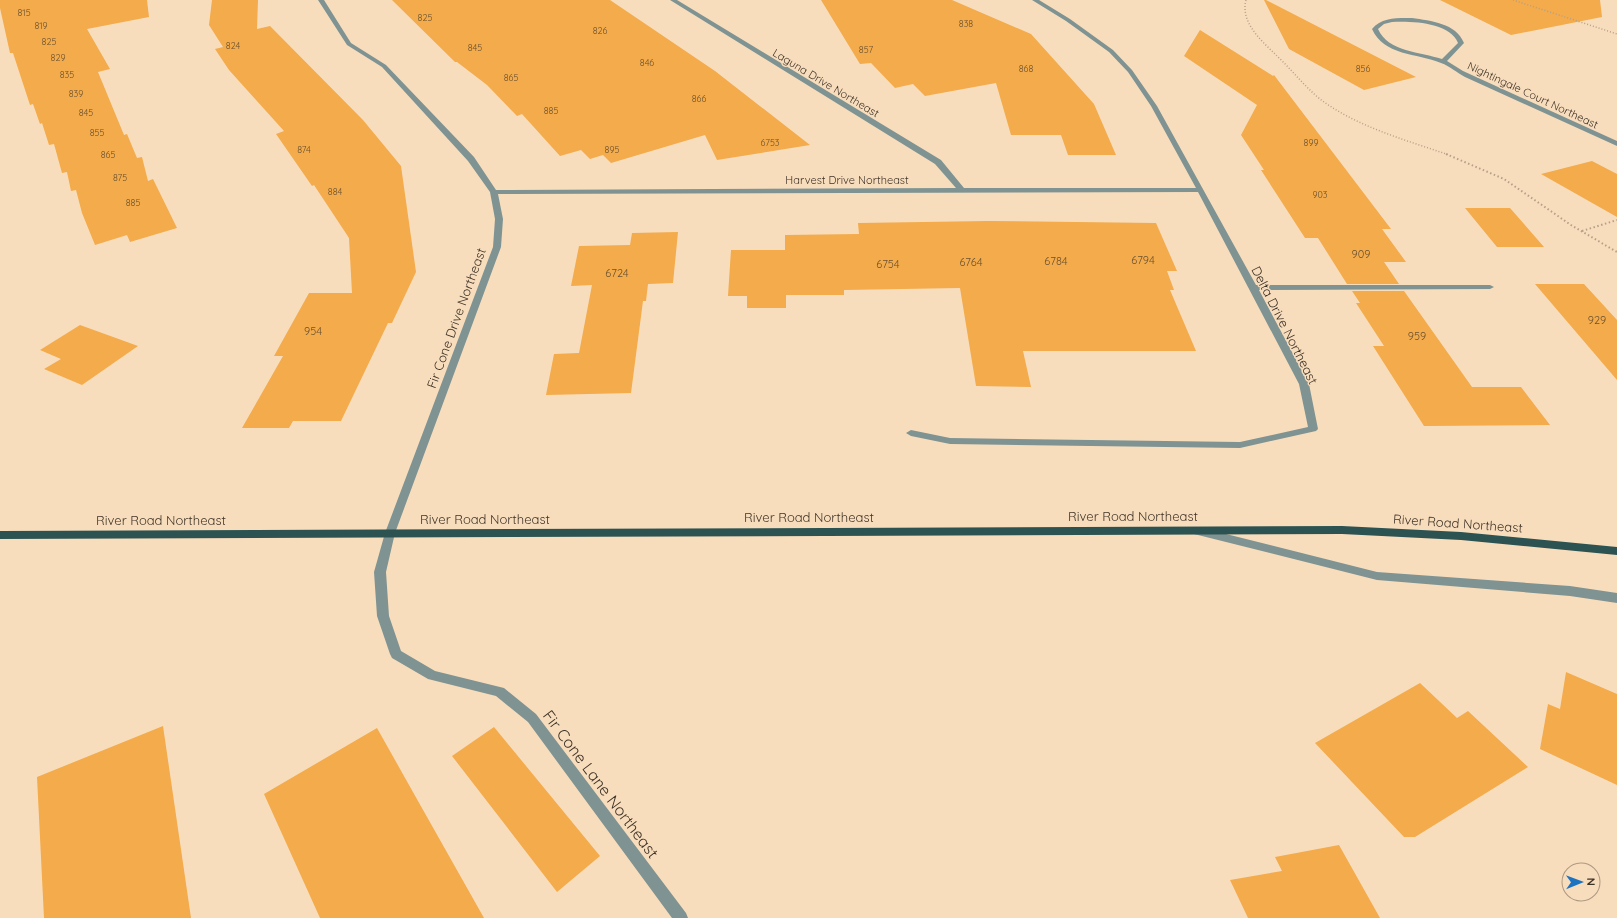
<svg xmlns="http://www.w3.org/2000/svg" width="1617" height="918" viewBox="0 0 1617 918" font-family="Quicksand,sans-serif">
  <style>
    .building { fill: #f3ab4b }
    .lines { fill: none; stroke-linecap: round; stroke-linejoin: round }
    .path-far1 { stroke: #b5a087; stroke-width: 1.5; stroke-dasharray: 1 2; stroke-linecap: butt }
    .path { stroke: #b5a087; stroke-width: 2; stroke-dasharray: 1.5 2.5; stroke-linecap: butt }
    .minor { fill: #7f9392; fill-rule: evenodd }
    .major { fill: #2c5351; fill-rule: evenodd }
    .labels { text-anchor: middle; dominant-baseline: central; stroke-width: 3; stroke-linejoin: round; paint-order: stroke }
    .far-number-label { font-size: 9px; fill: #6b5130 }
    .far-street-label { font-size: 11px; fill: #3e3327; stroke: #f8ddbd }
    .number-label { font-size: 11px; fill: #6b5130 }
    .street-label { font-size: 13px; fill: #3e3327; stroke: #f8ddbd }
    .near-street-label { font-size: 16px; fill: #3e3327; stroke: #f8ddbd }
  </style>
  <rect width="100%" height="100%" fill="#f8ddbd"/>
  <path class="building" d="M0,0H147L149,17L87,29L110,69L98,72L124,135L127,134L137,158L142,157L148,181L153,179L177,228L130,242L127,235L95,245L82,213L76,190L71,191L67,172L62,173L54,144L49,145L42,123L40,124L33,104L30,105L13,53H10L0,8Z
    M212,0H258L257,29L270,26L363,120L401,166L416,272L392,323H388L341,421H293L289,428H242L283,356H274L309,293H352L349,238L314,185L312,186L276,134L284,131L229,70L215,49L223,47L209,25Z
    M392,0H610L715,71L810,145L717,160L705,135L611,163L603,155L590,159L581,150L560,156L522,114L517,116L487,85L457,62H455Z
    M821,0H952L1031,34L1094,104L1116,155H1068L1061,135H1011L996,83L925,96L913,84L895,88L871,63L860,64Z
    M1264,0H1266L1416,77L1364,90L1289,49Z
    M1440,0H1600L1602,17L1511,35Z
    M1200,30L1273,76L1274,75L1391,229H1382L1406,262H1384L1399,284H1347L1318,238H1305L1261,170H1264L1241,135L1257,105L1184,56Z
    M1592,161L1617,174V217L1541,174Z
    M1465,208H1510L1544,247H1497Z
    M988,221L1156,223L1177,271H1167L1174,290H1170L1196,351H1023L1031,387L976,386L960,288L844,290V295H786V308H747V296H728L731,250H785V235L859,234L858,223Z
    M678,232L673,283L648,284L646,301H643L631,393L546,395L554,354L579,353L592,285L571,286L579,246L630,245L632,233Z
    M1535,284H1584L1617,320V380Z
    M1352,291H1404L1472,387H1521L1550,425L1424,426L1373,346H1384L1356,303H1360Z
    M80,325L138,346L82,385L44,369L61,359L40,350Z
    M1566,672L1617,694V785L1540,749L1548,704L1560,709Z
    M1420,683L1457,718L1468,711L1528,767L1415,837H1404L1315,743Z
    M163,726L191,918H44L37,777Z
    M494,727L600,856L557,892L452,756Z
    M377,728L418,801L484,918H320L264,794Z
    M1339,845L1380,918H1248L1230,880L1282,871L1275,857Z"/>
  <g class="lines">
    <path class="path-far1" d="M1246,0C1240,23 1262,41 1277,56C1292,70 1304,86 1320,99C1357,127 1406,140 1449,155
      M1513,0L1617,34"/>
    <path class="path" d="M1446,154L1504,179L1571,225L1617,252
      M1582,231L1617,220"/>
    <path class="minor" d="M318,0H324L351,43L386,65L474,157L496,190L956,188L935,164L670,0H677L941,160L964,188H1196L1151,106L1128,72L1109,52L1066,21L1032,0H1039L1070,19L1113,50L1132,70L1157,106L1256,285H1490L1494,287L1490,289L1259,290L1309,384L1318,429L1316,431L1240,448L950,444L911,436L906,433L911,430L950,438L1240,442L1308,427L1299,384L1198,192L498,194L503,219L501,247L395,533L386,572L389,616L401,651L435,671L504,688L536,714L686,913L688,918H672L528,722L496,696L428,679L392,658L390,654L377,616L374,572L385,533L493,247L495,219L490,192L468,161L382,67L347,45Z
      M1412,18C1431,21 1456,23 1464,43L1447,61L1463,71L1617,141V146L1465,77C1457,73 1450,66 1441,63C1417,53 1384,56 1372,29C1382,17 1397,18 1412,18ZM1392,22C1411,21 1450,22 1458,43L1442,59C1421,52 1388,52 1378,29L1384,24Z
      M1198,527L1377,572L1570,586L1617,593V603L1570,596L1377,580L1194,534L1193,531L1194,528Z"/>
    <path class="major" d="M1342,526L1461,532L1617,547V555L1461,540L1342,534L0,539V531Z"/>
  </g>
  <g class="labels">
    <g class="far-number-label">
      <text x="24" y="12">815</text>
      <text x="425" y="17">825</text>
      <text x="966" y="23">838</text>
      <text x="41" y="25">819</text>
      <text x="600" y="30">826</text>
      <text x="49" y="41">825</text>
      <text x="233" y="45">824</text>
      <text x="475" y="47">845</text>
      <text x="866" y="49">857</text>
      <text x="58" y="57">829</text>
      <text x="647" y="62">846</text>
      <text x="1026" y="68">868</text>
      <text x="1363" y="68">856</text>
      <text x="67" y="74">835</text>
      <text x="511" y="77">865</text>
      <text x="76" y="93">839</text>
      <text x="699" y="98">866</text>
      <text x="551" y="110">885</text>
      <text x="86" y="112">845</text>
      <text x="97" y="132">855</text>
      <text x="770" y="142">6753</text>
      <text x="1311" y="142">899</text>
      <text x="304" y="149">874</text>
      <text x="612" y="149">895</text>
      <text x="108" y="154">865</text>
      <text x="120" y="177">875</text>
      <text x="335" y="191">884</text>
      <text x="1320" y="194">903</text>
      <text x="133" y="202">885</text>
    </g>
    <g class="far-street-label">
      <text transform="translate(826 83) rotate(31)">Laguna Drive Northeast</text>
      <text transform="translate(1533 95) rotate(25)">Nightingale Court Northeast</text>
      <text x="847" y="180">Harvest Drive Northeast</text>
    </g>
    <g class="number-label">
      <text x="1361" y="254">909</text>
      <text x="1143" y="260">6794</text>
      <text x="1056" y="261">6784</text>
      <text x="971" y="262">6764</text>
      <text x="888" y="264">6754</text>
      <text x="617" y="273">6724</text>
      <text x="1597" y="320">929</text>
      <text x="313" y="331">954</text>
      <text x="1417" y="336">959</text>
    </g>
    <g class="street-label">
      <text transform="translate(456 318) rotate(-70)">Fir Cone Drive Northeast</text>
      <text transform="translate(1285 325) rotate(63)">Delta Drive Northeast</text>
      <text x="1133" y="516">River Road Northeast</text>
      <text x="809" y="517">River Road Northeast</text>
      <text x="485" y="519">River Road Northeast</text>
      <text x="161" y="520">River Road Northeast</text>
      <text transform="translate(1458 523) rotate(4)">River Road Northeast</text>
    </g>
    <g class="near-street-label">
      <text transform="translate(601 784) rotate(53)">Fir Cone Lane Northeast</text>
    </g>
  </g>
  <g transform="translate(1581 882) rotate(89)"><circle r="19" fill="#f8ddbd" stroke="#ae9981"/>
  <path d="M0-3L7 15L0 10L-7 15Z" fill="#1e73c1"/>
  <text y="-6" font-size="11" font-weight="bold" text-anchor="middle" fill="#3e3327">N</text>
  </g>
</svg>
